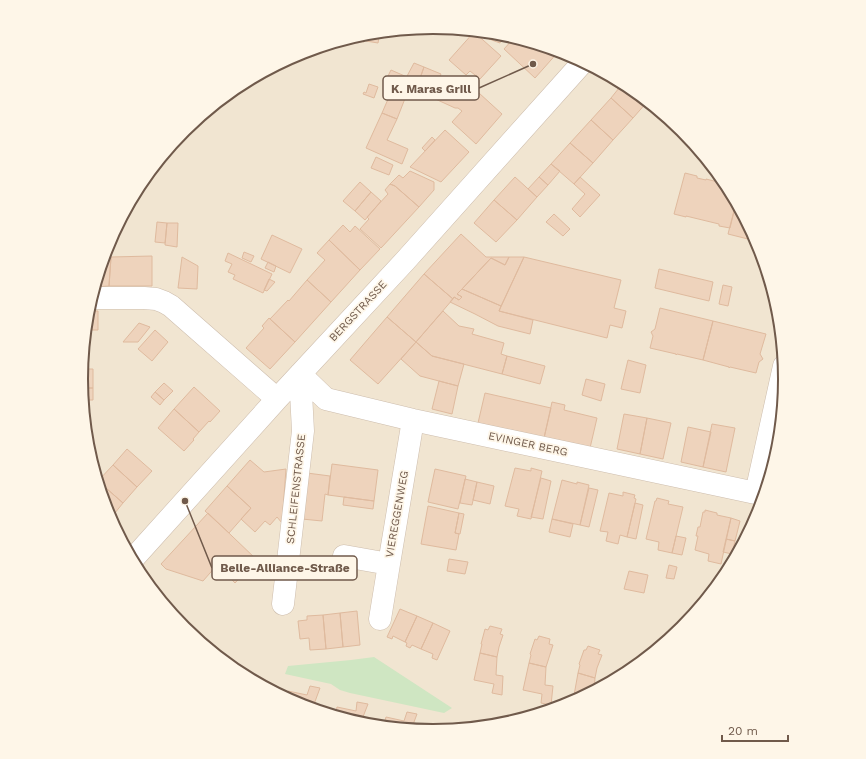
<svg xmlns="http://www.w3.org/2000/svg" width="866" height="759" viewBox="0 0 866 759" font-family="'Work Sans',sans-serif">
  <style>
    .residential { fill: #f1e5d1 }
    .green { fill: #cfe6c2 }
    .building { fill: #eed3bc; stroke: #dfba9e }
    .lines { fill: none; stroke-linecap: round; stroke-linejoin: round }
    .minor-casing { stroke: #cdbdad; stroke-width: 23 }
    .minor { stroke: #fff; stroke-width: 22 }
    .labels { text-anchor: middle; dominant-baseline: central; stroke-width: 3.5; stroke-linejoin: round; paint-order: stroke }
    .street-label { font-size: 11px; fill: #705a4b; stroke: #fef6e8 }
    .rim { fill: none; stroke: #705a4b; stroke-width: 2 }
    .leader { fill: none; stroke: #705a4b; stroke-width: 1.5 }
    .callout-dot { fill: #705a4b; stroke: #fef6e8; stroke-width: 1.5 }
    .callout { fill: #fef6e8; stroke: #705a4b; stroke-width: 1.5 }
    .callout-label { font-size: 12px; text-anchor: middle; font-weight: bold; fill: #705a4b }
  </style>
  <rect width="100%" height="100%" fill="#faf2e2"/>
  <path class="residential" d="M82 379a351 351 0 1 1 702 0a351 351 0 1 1-702 0Z"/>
  <path class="green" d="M374,657L452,708L444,713L350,693L340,690L331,684L285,674L288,666L351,660Z"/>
  <path class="building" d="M380,32L378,43L366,41L367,33Z
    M474,32L501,56L480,79L470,71L466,75L449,60Z
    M491,33L503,34L500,43L489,39Z
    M366,34L364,42L352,38L364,34Z
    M510,36L559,51L535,78L504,49L513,39Z
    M414,63L424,67L418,84L406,78Z
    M424,67L441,74L433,91L418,84Z
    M391,70L407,77L401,91L384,84Z
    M440,77L479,93L502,114L476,144L452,122L462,111L458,108H455L431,97Z
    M623,83L629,87L647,102L633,118L611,98Z
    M369,84L378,87L374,98L363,94L364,92L366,93Z
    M392,90L406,96L397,119L382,113Z
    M611,98L633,118L613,140L591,120Z
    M647,102L682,130L684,133L682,136L646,104Z
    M382,113L397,119L387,140L408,149L402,164L366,148Z
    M591,120L613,140L593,163L570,143Z
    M445,130L469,152L441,182L410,167Z
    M432,137L435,140L425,151L422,148Z
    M570,143L593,163L574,184L551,164Z
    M376,157L393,165L389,175L371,168Z
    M551,164L560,171L548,185L539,177Z
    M410,171L434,182V190L419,207L395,186L390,184L399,175L403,178Z
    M685,173L697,176V178L706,180V179L726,184L736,203L730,228L719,226V224L686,216V217L674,214Z
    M515,177L537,197L517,220L494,200Z
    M539,177L548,185L537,197L528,189Z
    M580,177L600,195L580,217L572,209L585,194L574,184Z
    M360,182L371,192L355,211L343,201Z
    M390,184L395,186L419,207L381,248L360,229L369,219L367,217L388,194L385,190Z
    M371,192L381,201L365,220L355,211Z
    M494,200L517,220L496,242L474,223Z
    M736,203L756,241L728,234Z
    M554,214L570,229L563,236L546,222Z
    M157,222L167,223L165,243L155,242Z
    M167,223H178L177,247L165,245Z
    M343,225L350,232L355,226L380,249L360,270L329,240Z
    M461,234L486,257H509L505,265L491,258L462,289L457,294L462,297L459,300L454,297L453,299L424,274Z
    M272,235L302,249L290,273L261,259Z
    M329,240L360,270L331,302L307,280L325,260L317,253Z
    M244,252L254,256L251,262L242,258Z
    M228,253L272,274L263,293L233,279L235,275L228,272L232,264L225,261Z
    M152,256V286H109L111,257Z
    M104,257H111L109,286L95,287Z
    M182,257L198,266L197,289L178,288Z
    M509,257H524L501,306L462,289L491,258L505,265Z
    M524,257L621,280L614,308L626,311L622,328L610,325L607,338L499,311Z
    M268,262L276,266L274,272L265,268Z
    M659,269L713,282L709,301L655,288Z
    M424,274L453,299L416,342L387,317Z
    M269,279L275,282L267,291L264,290Z
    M307,280L331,302L295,342L270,319L288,300L289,301Z
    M723,285L732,287L728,306L719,304Z
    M462,289L501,306L499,311L533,320L530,334L498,326L475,314L450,302L454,297L459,300L462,297L457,294Z
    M660,308L713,321L703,360L677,354L676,355V354L650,348L653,336L651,332L655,329Z
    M87,311H98V330H85Z
    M443,311L459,326L474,329L472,334L504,343L501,354L507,356L502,374L432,356L416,342Z
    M387,317L416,342L378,384L350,360Z
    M269,318L295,342L270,369L246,348L264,328L262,326Z
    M713,321L766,334L760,354L763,359L759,362L756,373L730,367L729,368V367L703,360Z
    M139,323L150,327L138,342H123Z
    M155,330L168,342L152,361L138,349Z
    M416,342L432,356L464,364L458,386L420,376L401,359Z
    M507,356L545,366L540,384L502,374Z
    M628,360L646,365L640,393L621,389Z
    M82,369H93V388H81V382H82Z
    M586,379L605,384L601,401L582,395Z
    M439,381L458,386L452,414L432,409Z
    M164,383L173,391L164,400L155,392Z
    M194,387L220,411L210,422L209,421L199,432L174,409Z
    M81,388H93V400H83Z
    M155,392L164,400L160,405L151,397Z
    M485,393L551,408L544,438L478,423Z
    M552,402L565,405L564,410L597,418L590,448L544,438Z
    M174,409L199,432L193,439L194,440L184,451L158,428Z
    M624,414L647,418L640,454L617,449Z
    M647,418L671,423L663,459L640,454Z
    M712,424L735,428L726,472L703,467Z
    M688,427L711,432L703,467L681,462Z
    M127,449L152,471L137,487L113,465Z
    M250,460L264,472L286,469L282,523L277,517L270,525L265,521L255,532L241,519L251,508L227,486Z
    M332,464L378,470L374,501L328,495Z
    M113,465L137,487L123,503L98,481Z
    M515,468L531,471V468L542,471L531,519L517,516L519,509L505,506Z
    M435,469L466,476L458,509L428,502Z
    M307,473L330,476L328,495L325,494L322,521L302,519Z
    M541,478L551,481L543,519L531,517Z
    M465,479L477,482L472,505L460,503Z
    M562,480L577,484V482L589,485L580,525L552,519Z
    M98,481L123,503L110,519L107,514L97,482Z
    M477,482L494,486L490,504L473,500Z
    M227,486L251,508L229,533L205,511Z
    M589,488L598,490L589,527L580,525Z
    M623,492L635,495L634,498L636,499L627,537L620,535L618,544L606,541L608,532L600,531L609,493L623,496Z
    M344,497L374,501L373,509L343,505Z
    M657,498L669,501L668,504L683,507L672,553L658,550L659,542L646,539L655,501H656Z
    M635,503L643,505L636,539L627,537Z
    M428,506L459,513L455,533L459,534L456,550L421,544Z
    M705,510L717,513V515L731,518L721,564L708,561L709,554L695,550L698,536H696L698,527H700L703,512H705Z
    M208,513L257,560L235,583L217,565L203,581L166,569L161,564Z
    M459,513L464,514L460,534L455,533Z
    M731,518L740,521L735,541L726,539Z
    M552,519L573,524L570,537L549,532Z
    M676,536L686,538L682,555L672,553Z
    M726,539L735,541L732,554L723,552Z
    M449,559L468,562L465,574L447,571Z
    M669,565L677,567L674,579L666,578Z
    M629,571L648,575L644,593L624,589Z
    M719,571L727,573L719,584H716Z
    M400,609L417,616L405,642L393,636L392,639L387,637Z
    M357,611L360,645L343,647L340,613Z
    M340,613L343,647L326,649L323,615Z
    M323,615L326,649L310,650L309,638L300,639L298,621L307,620V616Z
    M417,616L433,623L421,649L412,645L410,648L406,646L407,643L405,642Z
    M433,623L450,631L437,660L432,658L433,654L421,649Z
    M490,626L502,629L500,634L503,635L499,647L497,657L480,653L482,644H481L485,629L488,630Z
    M539,636L550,639L549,644L553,645L546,667L529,663L531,655L530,654L535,639L537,640Z
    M588,646L600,650L598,654L602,655L597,668L595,678L578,673L580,665L579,664L584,650H586Z
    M480,653L497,657L496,675L503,676L502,695L492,693L494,684L474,680Z
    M638,657L645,659L630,672L634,660L636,661Z
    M529,663L546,667L545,685L553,686L551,705L541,703L542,694L523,690Z
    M578,673L595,678L594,691L575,701H573Z
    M310,686L320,688L313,707L306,704L305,707L298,705L287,699L288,691L307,695Z
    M357,702L368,704L361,722L354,720L353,722L335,716L337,707L356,711Z
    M407,712L417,714L411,730L383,727L386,717L404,721Z"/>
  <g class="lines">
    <defs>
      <path id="minor" d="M91,298H144L156,299L164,302L171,306L277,399
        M300,374L326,399L413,420L765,495
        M756,493L784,366
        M344,556L389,564L413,420
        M132,560L277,399L405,261L583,62
        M283,604L303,431L300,374
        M380,619L389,564"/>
    </defs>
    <use href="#minor" class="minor-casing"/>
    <use href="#minor" class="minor"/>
  </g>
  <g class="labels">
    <g class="street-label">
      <text transform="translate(358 311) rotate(-47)">BERGSTRASSE</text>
      <text transform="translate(528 444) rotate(12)">EVINGER BERG</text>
      <text transform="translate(296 489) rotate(-84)">SCHLEIFENSTRASSE</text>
      <text transform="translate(397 514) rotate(-80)">VIEREGGENWEG</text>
    </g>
  </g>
  <path d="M0 0H866V759H0ZM88 379a345 345 0 1 1 690 0a345 345 0 1 1-690 0Z" fill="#fef6e8" fill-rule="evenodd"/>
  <path class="rim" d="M88 379a345 345 0 1 1 690 0a345 345 0 1 1-690 0Z"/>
  <path class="leader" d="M533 64L479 88M185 501L212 568"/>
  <g class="callout-dot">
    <circle cx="533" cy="64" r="4"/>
    <circle cx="185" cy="501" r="4"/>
  </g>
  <g class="callout">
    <rect x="383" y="76" width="96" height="24" rx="4"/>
    <rect x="212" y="556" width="145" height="24" rx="4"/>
  </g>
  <g class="callout-label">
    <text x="431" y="93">K. Maras Grill</text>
    <text x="285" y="572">Belle-Alliance-Straße</text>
  </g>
  <path d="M722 735v6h66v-6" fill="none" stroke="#705a4b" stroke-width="2"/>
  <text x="728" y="735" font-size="12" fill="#705a4b" stroke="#fef6e8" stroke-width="3" paint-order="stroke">20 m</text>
</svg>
